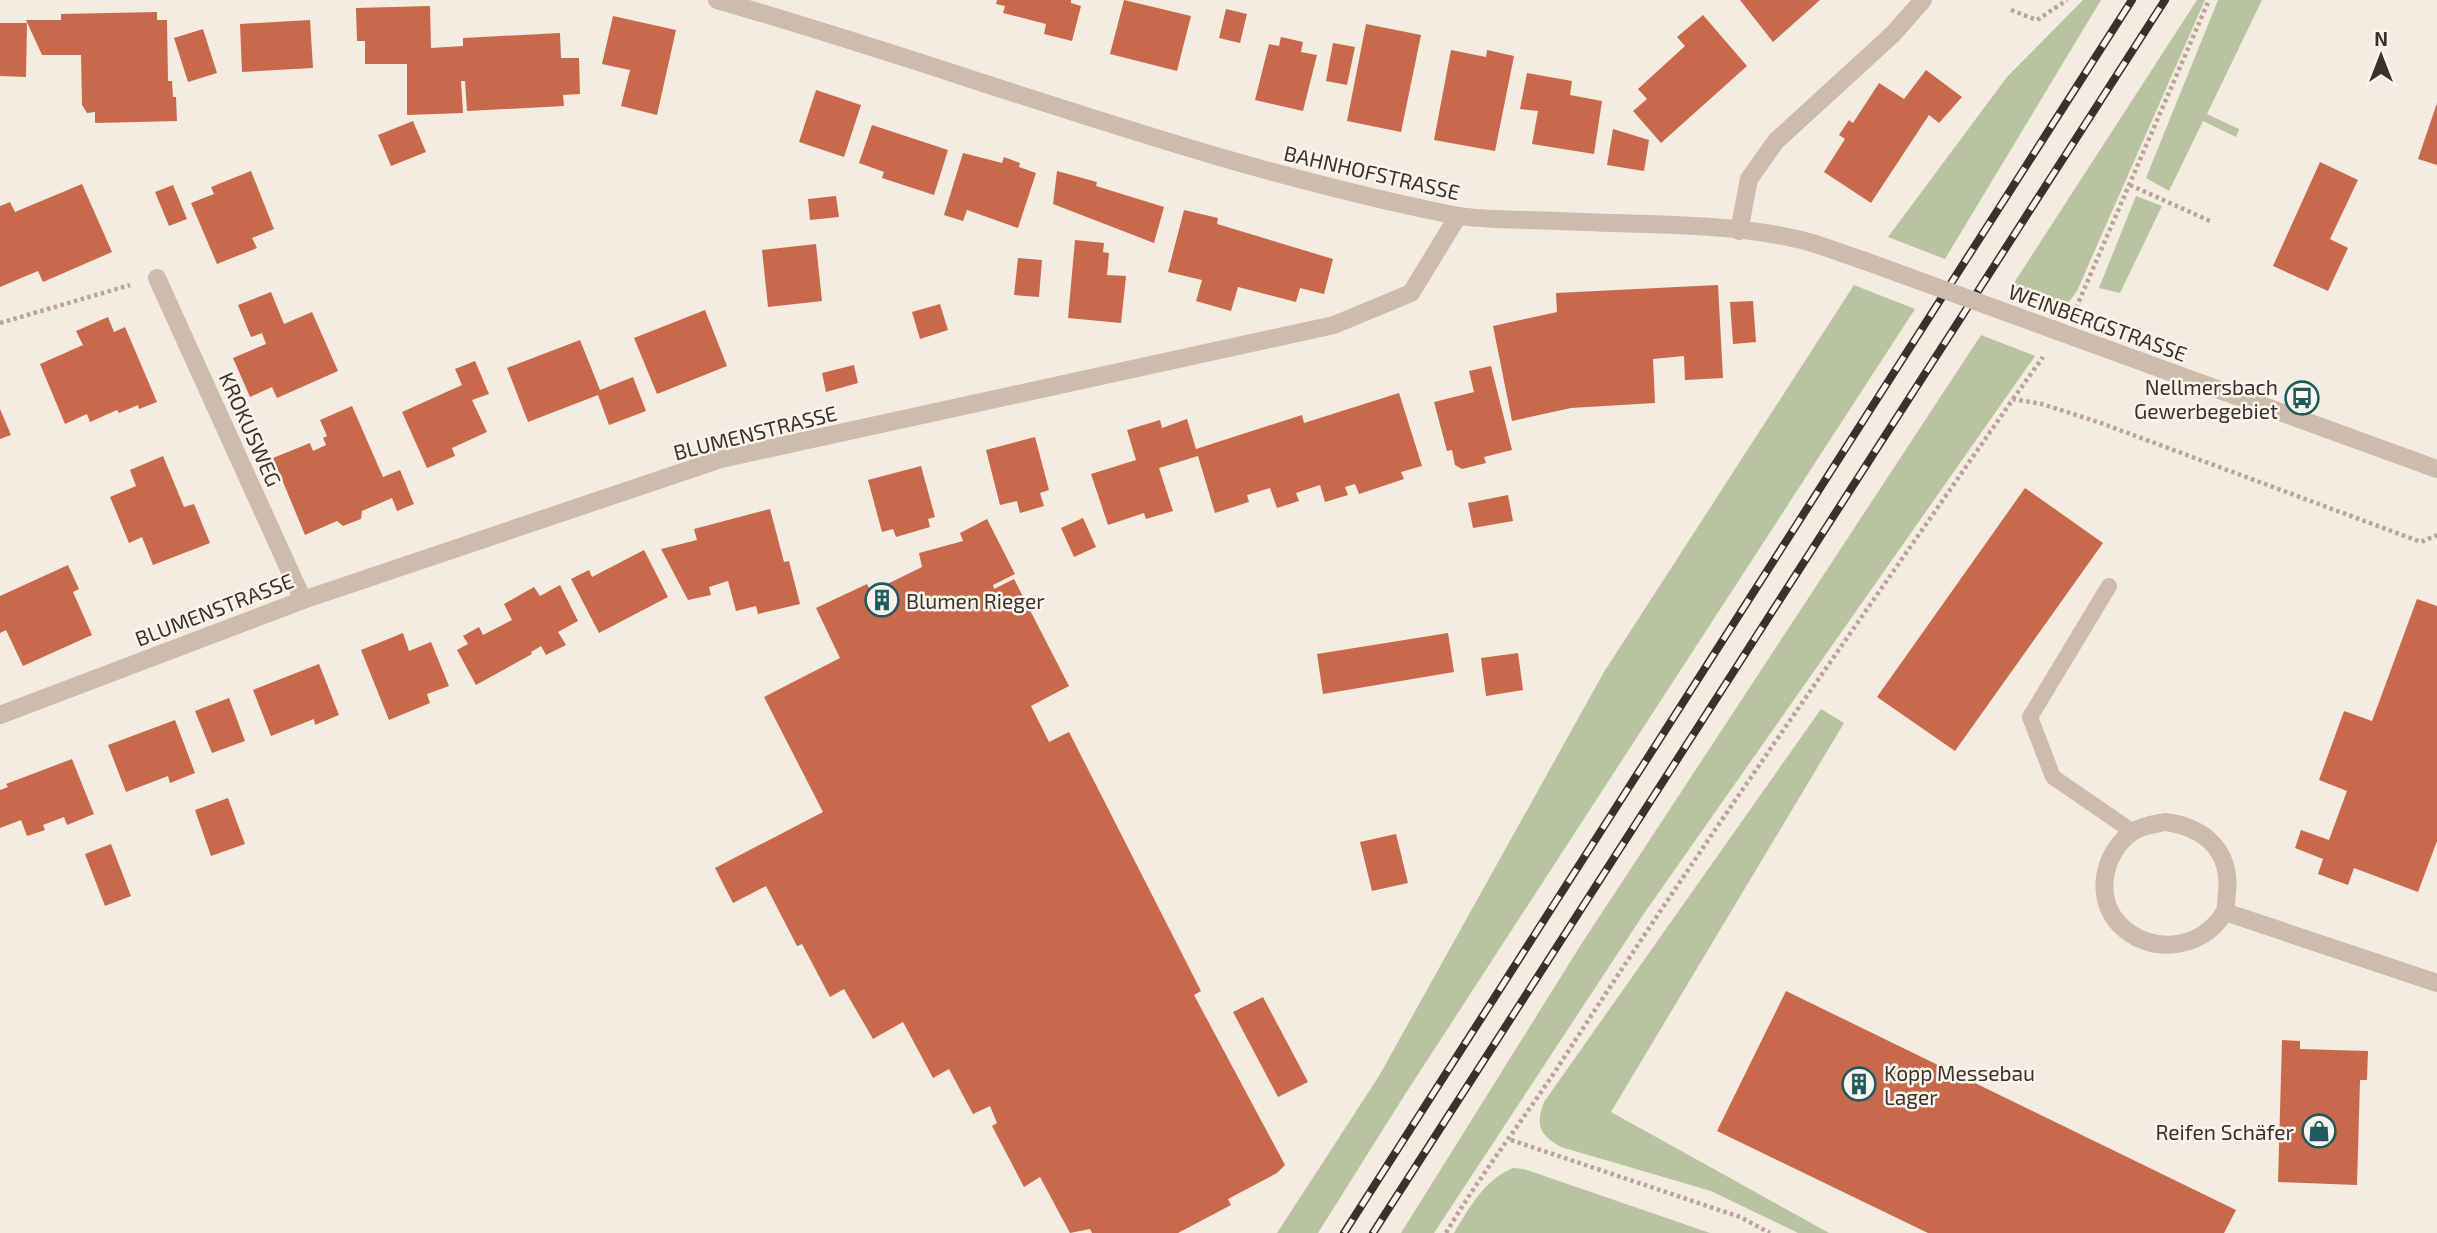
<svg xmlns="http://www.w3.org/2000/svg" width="2437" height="1233" viewBox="0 0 2437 1233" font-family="'Exo 2',sans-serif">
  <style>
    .green { fill: #b8c4a0 }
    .building { fill: #c8694b }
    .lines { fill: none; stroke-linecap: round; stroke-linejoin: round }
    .path { stroke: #b9a596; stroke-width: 4.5; stroke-dasharray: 3.5 3.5; stroke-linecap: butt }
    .service { stroke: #cdbbac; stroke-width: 16 }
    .minor { stroke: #cdbbac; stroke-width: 18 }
    .tertiary { stroke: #cdbbac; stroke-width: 18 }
    .rail-casing { stroke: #3b302b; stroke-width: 8 }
    .rail { stroke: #fbf5ee; stroke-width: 5; stroke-dasharray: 16; stroke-linecap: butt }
    .tertiary-bridge { stroke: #cdbbac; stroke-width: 18 }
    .labels { text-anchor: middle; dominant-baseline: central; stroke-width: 5; stroke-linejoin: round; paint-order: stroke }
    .street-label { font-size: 21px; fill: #3b302b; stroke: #fbf5ee }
    .poi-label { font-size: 21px; fill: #3b302b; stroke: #fbf5ee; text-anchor: end }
  </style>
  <rect width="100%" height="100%" fill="#f4ebe1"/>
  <path class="green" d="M2083,0H2101L1945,259L1888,237L2007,77Z
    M2197,0H2205L2077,291L2065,307L2012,286Z
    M2218,0H2262L2207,114L2239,129L2236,137L2203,121L2169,191L2146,178Z
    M2136,196L2162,206L2120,293L2099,288Z
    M1854,285L1915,309L1404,1096L1318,1233H1277L1379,1076L1604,672Z
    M1981,335L2035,356L1643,915L1434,1233H1401L1582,943Z
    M1821,709L1844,723L1611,1112L1829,1233H1798L1711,1191L1561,1147C1540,1135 1535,1126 1544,1102Z
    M1513,1168L1524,1169L1710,1233H1454C1470,1207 1484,1180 1513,1168Z"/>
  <path class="building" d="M997,0H1071V3L1081,6L1072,41L1044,34L1046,24L1003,13L1005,6L996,4Z
    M1124,0L1191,16L1177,71L1110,54Z
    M1740,0H1820L1773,42Z
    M430,6L431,48L463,46V38L560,33L561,58H579L580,94L563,95L564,106L467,111L465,81H461L463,113L407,115V64H365V41H357L356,8Z
    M1226,9L1247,14L1240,43L1219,38Z
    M157,12V20H167L168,81H172L173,97H176L177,121L95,123V112L87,113L82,105L81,55H42L26,20H61V14Z
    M1703,15L1747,66L1661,143L1633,111L1647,99L1638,89L1685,46L1677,37Z
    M613,16L676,30L657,115L621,106L630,70L602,64Z
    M310,20L313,68L242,72L240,24Z
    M0,23H27L26,77L0,76Z
    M1366,24L1421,35L1401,132L1347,121Z
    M203,29L217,73L188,82L174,38Z
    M1281,37L1303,42L1301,52L1317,55L1303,111L1255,100L1269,44L1279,46Z
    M1333,43L1355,47L1347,85L1326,81Z
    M1451,50L1486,57L1487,50L1514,56L1495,151L1434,140Z
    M1926,70L1962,97L1939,123L1929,115L1871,203L1824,172L1845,139L1839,135L1849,120L1853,123L1879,83L1904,99Z
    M1527,73L1572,81L1570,95L1602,101L1594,154L1532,144L1538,111L1520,109Z
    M816,90L861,105L844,157L799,142Z
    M2437,103V165L2418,159Z
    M413,121L426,152L391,166L378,135Z
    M872,125L948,150L934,195L882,178L884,172L859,163Z
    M1613,129L1649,140L1644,171L1607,165Z
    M963,153L1002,163L1004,157L1020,163L1019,167L1036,173L1018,228L967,210L963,221L944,215Z
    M2320,162L2358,180L2330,239L2348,248L2328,291L2273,266Z
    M251,171L274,229L252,238L257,248L217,264L191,203L214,194L211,187Z
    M1057,171L1097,182L1096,186L1164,207L1154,243L1053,204Z
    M82,184L112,252L43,282L38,271L0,287V206L10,202L15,212Z
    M173,185L187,219L169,226L155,192Z
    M836,196L839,217L810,220L808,199Z
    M1184,210L1218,218L1217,224L1333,259L1324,294L1300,288L1296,302L1238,287L1231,311L1196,301L1202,280L1168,272Z
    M1075,240L1104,243L1103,252L1109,253L1107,275L1126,276L1121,323L1068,318Z
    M816,244L822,301L768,307L762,250Z
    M1018,258L1042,260L1039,297L1014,295Z
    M1718,285L1723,378L1685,380L1684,356L1653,359L1655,403L1571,408L1512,421L1493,326L1557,312L1556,293Z
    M271,292L284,324L312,312L338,371L277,398L272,387L250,397L233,358L266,344L262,333L251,337L238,305Z
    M1753,301L1756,342L1733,344L1730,302Z
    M940,304L948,330L920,339L912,312Z
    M705,310L727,366L657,394L634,338Z
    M108,317L114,332L125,327L157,402L139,409L138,405L119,413L117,410L90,422L87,414L65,424L40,364L83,345L76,331Z
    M580,340L600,390L633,377L646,411L609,425L598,395L528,422L507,368Z
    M475,361L489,394L472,400L487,432L452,448L455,456L427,468L402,412L462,385L455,369Z
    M854,365L858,383L826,392L822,373Z
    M1491,366L1512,450L1484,457L1486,463L1462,469L1455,465L1452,450L1447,451L1434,402L1474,392L1469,371Z
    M1399,393L1422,466L1401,472L1404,479L1359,494L1355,484L1345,487L1348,495L1325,502L1320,485L1296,493L1299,501L1277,508L1270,488L1247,495L1249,502L1215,513L1198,456L1159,468L1173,511L1146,519L1144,513L1108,525L1091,474L1136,460L1127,430L1160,420L1162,428L1187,419L1196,449L1302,415L1304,423Z
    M352,406L383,477L400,470L414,504L397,511L392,498L362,511L361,519L343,526L337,521L305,535L273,458L310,443L313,451L326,445L323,438L327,436L320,420Z
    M0,409L11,435L0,439Z
    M1035,437L1049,490L1040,493L1044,506L1020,513L1017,501L1000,505L986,450Z
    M163,456L184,507L194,504L210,543L153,565L142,537L129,543L110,497L136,486L130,470Z
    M921,466L935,517L928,519L930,527L896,537L893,529L882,532L868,480Z
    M2025,488L2103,543L1955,751L1877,697Z
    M1508,495L1513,521L1473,528L1468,503Z
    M770,509L784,562L789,561L800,604L758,614L756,606L736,611L728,581L709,587L711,595L688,600L661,549L697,540L694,529Z
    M1083,518L1096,547L1074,557L1061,528Z
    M987,519L1015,574L993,585L994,589L1014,579L1069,686L1031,706L1049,742L1069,732L1201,991L1194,995L1285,1165L1277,1173L1228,1199L1231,1205L1178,1233H1092L1090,1229L1070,1233L1040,1177L1024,1187L992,1126L997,1123L990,1106L973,1114L949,1069L933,1078L903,1022L873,1039L844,989L830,997L802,944L797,946L766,886L733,903L715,868L823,812L764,697L840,658L816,608L867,584L871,592L922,567L919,553L963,541L960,533Z
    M644,550L668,597L599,633L571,579L589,570L592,577Z
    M68,565L79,589L73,592L92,635L23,666L6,630L0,633V596Z
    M560,585L578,621L558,632L566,645L546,655L541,646L531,652L532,654L476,685L457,650L468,644L463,636L479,627L483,635L512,620L504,604L534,587L540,596Z
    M2417,599L2437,606V841L2418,892L2354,868L2348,885L2318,874L2323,859L2295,848L2301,830L2329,840L2347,791L2319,780L2344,711L2372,721Z
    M403,633L409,651L431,642L449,686L427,694L430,703L389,720L361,650Z
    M1448,633L1454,672L1323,694L1317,654Z
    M1518,653L1523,690L1486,696L1481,658Z
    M319,664L339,715L315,725L314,719L271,736L253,690Z
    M229,698L245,741L212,753L195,711Z
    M175,720L195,773L170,783L168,776L126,792L108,745Z
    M72,759L94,814L67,825L64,817L43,825L45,830L27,836L21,820L0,828V790L8,787L6,784Z
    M228,798L245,844L211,856L195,810Z
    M1396,834L1408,883L1372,891L1360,842Z
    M111,844L131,896L105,906L85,854Z
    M1786,991L2236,1210L2224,1233H1928L1717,1131Z
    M1263,997L1308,1082L1278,1097L1233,1012Z
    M2282,1040L2300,1041V1049L2368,1051L2367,1080H2360L2357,1185L2278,1182Z"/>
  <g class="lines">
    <path class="path" d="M2011,10L2037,20L2067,0
      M2130,185L2210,221
      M2076,308L2209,0
      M0,323L130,285
      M2013,399L2043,357
      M1511,1140L1740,1217L1770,1233
      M1446,1233C1480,1175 1521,1123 1558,1067C1704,840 1860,620 2013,399L2042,404L2098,422L2421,542L2437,535"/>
    <path class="service" d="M2109,586L2030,717L2053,777L2133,832"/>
    <path class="minor" d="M1739,231L1749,179L1776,141L1893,34L1923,0
      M157,278L303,600
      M0,715L303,600L721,459L1334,325L1411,293L1458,216
      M2165,822C2204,827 2231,850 2227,892C2226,899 2227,908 2224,913C2201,951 2148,955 2119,924C2093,896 2104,850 2134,831C2144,825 2155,824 2165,822Z
      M2225,912L2437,983"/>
    <path class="tertiary" d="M717,0C962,70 1201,165 1453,215C1487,221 1525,219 1560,221C1636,225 1723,222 1797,239C1820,244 1843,254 1865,261
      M2052,329L2437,469"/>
    <defs>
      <path id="rail" d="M1344,1233L2132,0
        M1373,1233L2165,0"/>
    </defs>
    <use href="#rail" class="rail-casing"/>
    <use href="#rail" class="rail"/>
    <path class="tertiary-bridge" d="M1865,261L2052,329"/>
  </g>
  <defs>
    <symbol id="bus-ring" viewBox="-11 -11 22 22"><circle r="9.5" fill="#fbf5ee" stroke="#1f5a5e" stroke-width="1.5"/><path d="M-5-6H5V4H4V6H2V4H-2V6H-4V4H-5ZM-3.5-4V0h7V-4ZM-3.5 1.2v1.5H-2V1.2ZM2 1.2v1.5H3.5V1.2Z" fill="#1f5a5e"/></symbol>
    <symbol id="building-ring" viewBox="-11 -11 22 22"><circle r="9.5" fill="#fbf5ee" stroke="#1f5a5e" stroke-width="1.5"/><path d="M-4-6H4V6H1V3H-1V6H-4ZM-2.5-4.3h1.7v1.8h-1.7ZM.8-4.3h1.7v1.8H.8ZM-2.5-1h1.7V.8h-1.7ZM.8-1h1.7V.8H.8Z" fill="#1f5a5e"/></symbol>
    <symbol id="shop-ring" viewBox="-11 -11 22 22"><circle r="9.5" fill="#fbf5ee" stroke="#1f5a5e" stroke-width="1.5"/><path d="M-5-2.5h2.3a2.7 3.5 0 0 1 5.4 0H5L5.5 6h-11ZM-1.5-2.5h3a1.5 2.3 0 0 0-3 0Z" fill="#1f5a5e"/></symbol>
  </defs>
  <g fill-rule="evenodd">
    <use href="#bus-ring" x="2283" y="379" width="38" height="38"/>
    <use href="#building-ring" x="863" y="581" width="38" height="38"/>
    <use href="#building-ring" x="1840" y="1065" width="38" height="38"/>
    <use href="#shop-ring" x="2300" y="1112" width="38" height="38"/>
  </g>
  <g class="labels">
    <g class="street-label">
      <text transform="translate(1372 172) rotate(13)">BAHNHOFSTRASSE</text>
      <text transform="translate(2098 322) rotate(20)">WEINBERGSTRASSE</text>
      <text transform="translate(251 429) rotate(66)">KROKUSWEG</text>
      <text transform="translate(755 432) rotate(-14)">BLUMENSTRASSE</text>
      <text transform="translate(214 609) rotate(-21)">BLUMENSTRASSE</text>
    </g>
    <g class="poi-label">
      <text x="2278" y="386">Nellmersbach<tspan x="2278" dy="24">Gewerbegebiet</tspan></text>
      <text x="906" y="600" text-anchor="start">Blumen Rieger</text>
      <text x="1884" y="1072" text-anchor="start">Kopp Messebau<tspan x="1884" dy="24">Lager</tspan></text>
      <text x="2294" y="1131">Reifen Schäfer</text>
    </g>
  </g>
  <g transform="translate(2381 56)" stroke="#fbf5ee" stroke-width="5" paint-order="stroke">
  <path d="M0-5L12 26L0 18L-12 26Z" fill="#3b302b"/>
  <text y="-10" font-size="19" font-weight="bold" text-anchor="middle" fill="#3b302b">N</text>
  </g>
</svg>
